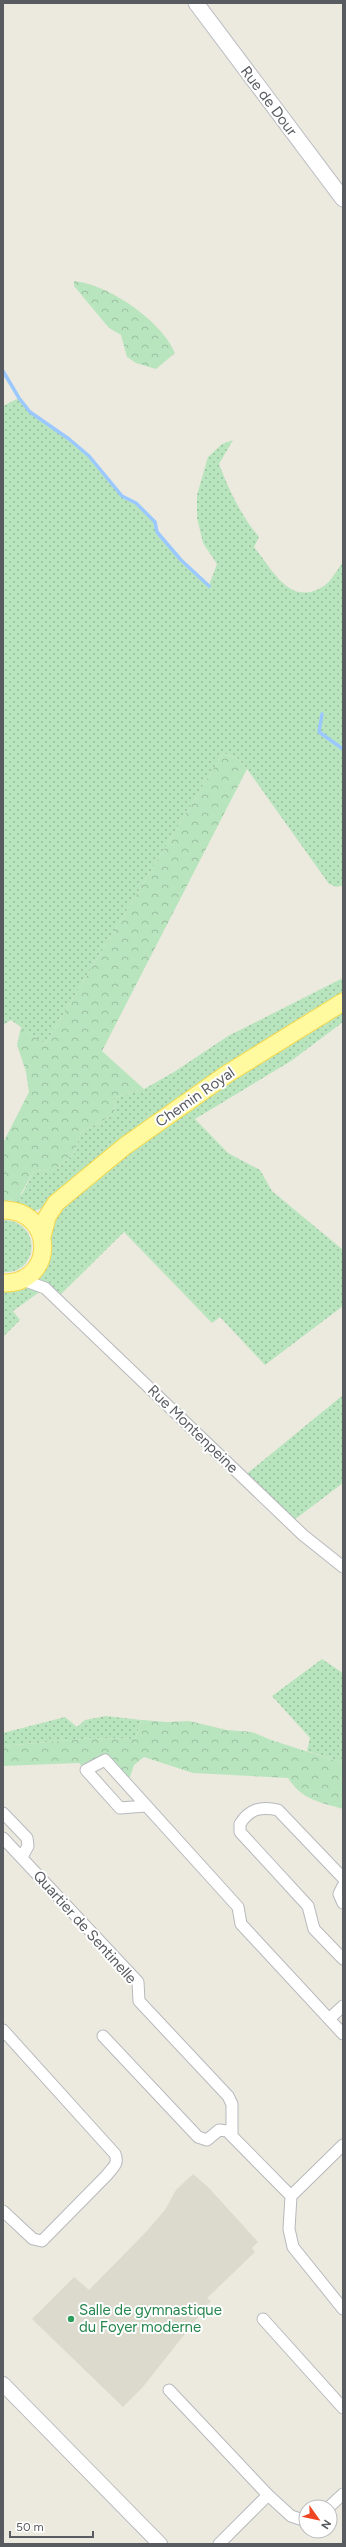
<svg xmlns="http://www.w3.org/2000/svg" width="346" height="2547" viewBox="0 0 346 2547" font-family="Figtree,sans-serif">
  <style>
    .education { fill: #dcd9cd }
    .grass { fill: url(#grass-dots) }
    .forest { fill: url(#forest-crowns) }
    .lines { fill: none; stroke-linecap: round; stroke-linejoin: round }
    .stream { stroke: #9bc9ff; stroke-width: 3.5 }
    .minor-casing { stroke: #b7b9be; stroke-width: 13 }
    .tertiary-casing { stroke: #b7b9be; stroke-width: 16 }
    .secondary-casing { stroke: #babcc4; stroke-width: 17 }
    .primary-casing { stroke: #f6d84d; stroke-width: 19 }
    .minor { stroke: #fff; stroke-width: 11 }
    .tertiary { stroke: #fff; stroke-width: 14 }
    .secondary { stroke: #fff; stroke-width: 15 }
    .primary { stroke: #fff9a0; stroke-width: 17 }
    .leisure-dot { fill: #2e9e5b; stroke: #fff; stroke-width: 1.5 }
    .labels { text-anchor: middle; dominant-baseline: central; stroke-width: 4; stroke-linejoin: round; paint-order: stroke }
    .street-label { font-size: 15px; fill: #585b60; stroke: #fff }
    .leisure-label { font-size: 15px; fill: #27864d; stroke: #fff; text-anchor: start }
  </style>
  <defs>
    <pattern id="grass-dots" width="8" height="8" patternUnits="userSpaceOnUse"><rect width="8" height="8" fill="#b9e5be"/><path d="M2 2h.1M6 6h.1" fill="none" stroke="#99bd9e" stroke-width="1.8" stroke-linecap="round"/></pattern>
    <pattern id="forest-crowns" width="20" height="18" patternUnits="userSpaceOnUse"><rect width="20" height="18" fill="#b9e5be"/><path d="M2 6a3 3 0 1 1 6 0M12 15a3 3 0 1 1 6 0" fill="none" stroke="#99bd9e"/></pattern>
  </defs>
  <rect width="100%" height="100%" fill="#eceade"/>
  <path class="education" d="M193,2174L208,2187L258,2242L252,2248L255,2252L207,2298L211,2301L142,2388L123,2407L32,2319L74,2277L89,2290L145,2233L165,2210L176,2190Z"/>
  <path class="grass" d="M19,398L30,412L69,439L89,456L122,496L136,503L155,522L157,532L181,560L209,585L217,564L203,543L197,518V495L208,457L222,444L233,440L219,464C229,490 241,516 259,537L254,547C273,570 290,608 324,586C331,581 338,569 343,562V885L337,887L329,884L247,769L237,758L223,753L45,1044L11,1020L3,1025V406Z
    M343,978V1022L291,1061L195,1119L228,1153L260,1170L272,1191L343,1250V1306L265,1365L220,1317L212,1323L124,1232L57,1298L45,1288L13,1311L20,1320L3,1337V1283L23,1280L55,1203L32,1212L6,1203L22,1194L34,1171L55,1170L74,1154L81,1132L115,1114L114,1098L144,1089L174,1072L228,1036Z
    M3,1220C43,1221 39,1275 3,1272Z
    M343,1395V1483L290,1523L243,1477Z
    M322,1659L343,1673V1763L307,1751L310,1738L272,1696Z
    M106,1716L142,1720L135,1739L93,1738L3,1746V1733L65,1717L77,1727L85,1720Z"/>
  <path class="forest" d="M74,281C108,284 162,321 175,353L156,369L136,363L127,357L121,335L109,328L74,286Z
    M223,753L237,758L247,769L102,1051L144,1089L114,1098L115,1114L81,1132L74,1154L55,1170L34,1171L19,1197L3,1203V1143L29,1092L26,1072L17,1045L21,1027L45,1044Z
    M142,1720L167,1722L189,1721L227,1730L252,1732L271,1740L343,1763V1809C320,1802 302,1800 288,1778L193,1773L144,1757L134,1765L127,1785L105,1760L86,1770L79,1763L3,1766V1746L93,1738L135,1739Z"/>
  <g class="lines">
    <path class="stream" d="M3,371L19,398L30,412L69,439L89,456L122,496L136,503L155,522L157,532L181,560L209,586
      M322,714L319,732L343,749"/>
    <defs>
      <path id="minor" d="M23,1280L45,1288L303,1535L343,1567
        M146,1806L120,1808L86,1770L105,1760L238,1907L241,1924L343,2034
        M3,1813L27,1838L28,1846L22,1857
        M3,1838L138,1982L139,2001L228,2096L232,2104V2134
        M343,1878L278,1810C261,1806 249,1809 240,1824V1832L308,1906L314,1929L343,1959
        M343,1886L339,1894L343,1903
        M329,2019L343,2006
        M3,2030L115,2154C119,2164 113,2167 107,2175L42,2241L33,2239L3,2211
        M103,2036L198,2137L207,2140L219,2130L227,2131L291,2196
        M343,2145L291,2196L289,2229L293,2247L343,2309
        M263,2319L343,2408
        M169,2390L268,2495
        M329,2507L343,2494
        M219,2544L268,2495L291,2516L306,2521"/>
      <path id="tertiary" d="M3,2384L160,2544"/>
      <path id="secondary" d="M196,3L343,199"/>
      <path id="primary" d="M3,1210C56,1210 56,1284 3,1283
        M42,1237L47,1217L56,1203L125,1146L227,1074L343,1002"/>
    </defs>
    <use href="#minor" class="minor-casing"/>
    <use href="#tertiary" class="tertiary-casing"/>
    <use href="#secondary" class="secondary-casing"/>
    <use href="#primary" class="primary-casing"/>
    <use href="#minor" class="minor"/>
    <use href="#tertiary" class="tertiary"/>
    <use href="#secondary" class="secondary"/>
    <use href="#primary" class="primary"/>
  </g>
  <circle class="leisure-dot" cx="71" cy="2319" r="4"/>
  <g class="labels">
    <g class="street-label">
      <text transform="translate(269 101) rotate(53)">Rue de Dour</text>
      <text transform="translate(195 1097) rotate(-35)">Chemin Royal</text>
      <text transform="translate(193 1429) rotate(44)">Rue Montenpeine</text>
      <text transform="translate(85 1927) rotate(48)">Quartier de Sentinelle</text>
    </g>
    <g class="leisure-label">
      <text x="79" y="2310">Salle de gymnastique<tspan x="79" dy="17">du Foyer moderne</tspan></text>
    </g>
  </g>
  <rect width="346" height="2547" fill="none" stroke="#585b60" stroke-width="8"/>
  <g transform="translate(318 2519) rotate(123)"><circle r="19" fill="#ffffff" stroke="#bcbdbf"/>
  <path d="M0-3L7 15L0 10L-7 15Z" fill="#ef4621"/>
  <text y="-6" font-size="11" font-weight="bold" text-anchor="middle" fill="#585b60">N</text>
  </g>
  <path d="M10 2531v6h83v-6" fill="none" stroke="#585b60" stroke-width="2"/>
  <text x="16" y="2531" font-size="12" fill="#585b60" stroke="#ffffff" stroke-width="3" paint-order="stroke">50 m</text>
</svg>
